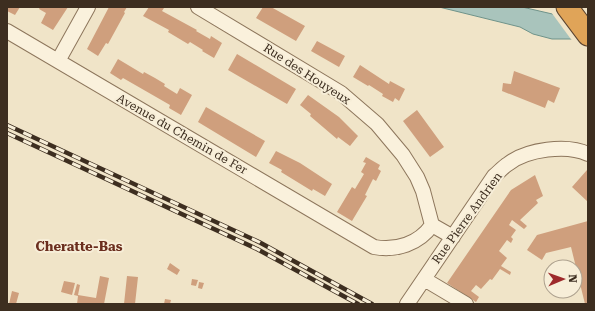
<svg xmlns="http://www.w3.org/2000/svg" width="595" height="311" viewBox="0 0 595 311" font-family="'Roboto Serif',serif">
  <style>
    .water { fill: #a9c4bc; stroke: #6f938a }
    .pier { fill: #f0e4c8 }
    .building { fill: #cf9f7d }
    .lines { fill: none; stroke-linecap: round; stroke-linejoin: round }
    .minor-casing { stroke: #8d765c; stroke-width: 16 }
    .highway-casing { stroke: #5b4430; stroke-width: 23 }
    .minor { stroke: #faf1dc; stroke-width: 14 }
    .highway { stroke: #e0a458; stroke-width: 21 }
    .rail-casing { stroke: #3d2e20; stroke-width: 4.5 }
    .rail { stroke: #f7eed8; stroke-width: 3; stroke-dasharray: 9; stroke-linecap: butt }
    .labels { text-anchor: middle; dominant-baseline: central; stroke-width: 4; stroke-linejoin: round; paint-order: stroke }
    .street-label { font-size: 12px; fill: #3d2e20; stroke: #f7eed8 }
    .neighbourhood-label { font-size: 13px; font-weight: bold; fill: #6b2e1e; stroke: #f7eed8 }
  </style>
  <rect width="100%" height="100%" fill="#f0e4c8"/>
  <path class="water" d="M439,7H522L574,19L588,44L571,39H552L533,34L520,27Z"/>
  <path class="pier" d="M551,12L588,22V46L573,42Z"/>
  <path class="building" d="M7,7H20L15,15L7,11Z
    M40,7H68L53,30L41,23L46,13L39,9Z
    M109,7H127L124,12L125,13L108,44L106,43L98,56L87,49Z
    M149,7H162L164,8L162,11L197,30L196,31L210,39L211,36L222,43L214,58L202,51L203,50L190,42L188,44L168,32L169,30L143,16Z
    M263,7H271L305,26L296,41L256,18Z
    M317,41L345,56L339,67L311,51Z
    M237,54L296,89L287,104L228,70Z
    M118,59L143,74L144,72L155,78L165,84L164,86L177,94L180,88L192,95L181,115L169,108L170,105L123,78L121,80L110,73Z
    M360,65L389,84L390,81L405,89L399,101L395,98L393,102L382,96L383,94L369,85L368,86L353,77Z
    M514,71L560,88L554,103L548,100L545,108L502,91L503,83L511,84Z
    M308,95L339,117L358,136L350,146L338,137L337,139L310,116L311,114L300,105Z
    M206,107L265,141L256,157L198,122Z
    M417,110L444,147L430,157L403,121Z
    M276,151L300,163L332,184L325,196L313,189L312,191L281,172L282,170L269,163Z
    M366,157L380,165L378,169L381,171L376,181L373,179L365,195L367,196L352,221L337,212L352,187L355,189L364,174L361,172L366,163L363,162Z
    M587,170L588,171V202L572,187Z
    M535,175L543,196L536,200L538,203L520,220L527,226L524,229L512,220L509,225L516,230L511,237L513,239L511,243L507,240L499,251L507,258L501,266L511,272L510,275L500,269L492,280L490,279L481,289L476,285L471,291L479,297L476,302L447,283L511,190Z
    M588,221V304H585L571,247L546,253L542,260L527,250L537,235Z
    M170,263L180,270L177,275L167,269Z
    M100,276L109,278L104,304H77L78,296L74,295L77,284L80,285L78,295L96,298Z
    M127,276L138,277L135,304H124Z
    M192,279L198,280L196,286L191,285Z
    M64,281L75,283L72,295L61,292Z
    M199,282L204,283L202,289L198,288Z
    M12,291L19,293L16,304H9Z
    M165,299L171,300L170,304H164Z"/>
  <g class="lines">
    <defs>
      <path id="minor" d="M198,7L341,93L377,124L403,155L417,177L423,191L432,225L453,237
        M7,31L374,247C396,251 419,244 432,225
        M58,61L88,7
        M424,279L466,304
        M407,304L494,176C499,172 503,167 508,164C527,149 567,144 588,154"/>
      <path id="highway" d="M567,7L588,35"/>
    </defs>
    <use href="#minor" class="minor-casing"/>
    <use href="#highway" class="highway-casing"/>
    <use href="#minor" class="minor"/>
    <use href="#highway" class="highway"/>
    <defs>
      <path id="rail" d="M7,125L259,242L372,304
        M7,133L257,249L358,304"/>
    </defs>
    <use href="#rail" class="rail-casing"/>
    <use href="#rail" class="rail"/>
  </g>
  <g class="labels">
    <g class="street-label">
      <text transform="translate(307 74) rotate(33)">Rue des Houyeux</text>
      <text transform="translate(182 134) rotate(30)">Avenue du Chemin de Fer</text>
      <text transform="translate(467 218) rotate(-54)">Rue Pierre Andrien</text>
    </g>
    <g class="neighbourhood-label">
      <text x="79" y="246">Cheratte-Bas</text>
    </g>
  </g>
  <rect width="595" height="311" fill="none" stroke="#3d2e20" stroke-width="16"/>
  <g transform="translate(563 279) rotate(88)"><circle r="19" fill="#f7eed8" stroke="#ada18e"/>
  <path d="M0-3L7 15L0 10L-7 15Z" fill="#9e2a2b"/>
  <text y="-6" font-size="11" font-weight="bold" text-anchor="middle" fill="#3d2e20">N</text>
  </g>
</svg>
